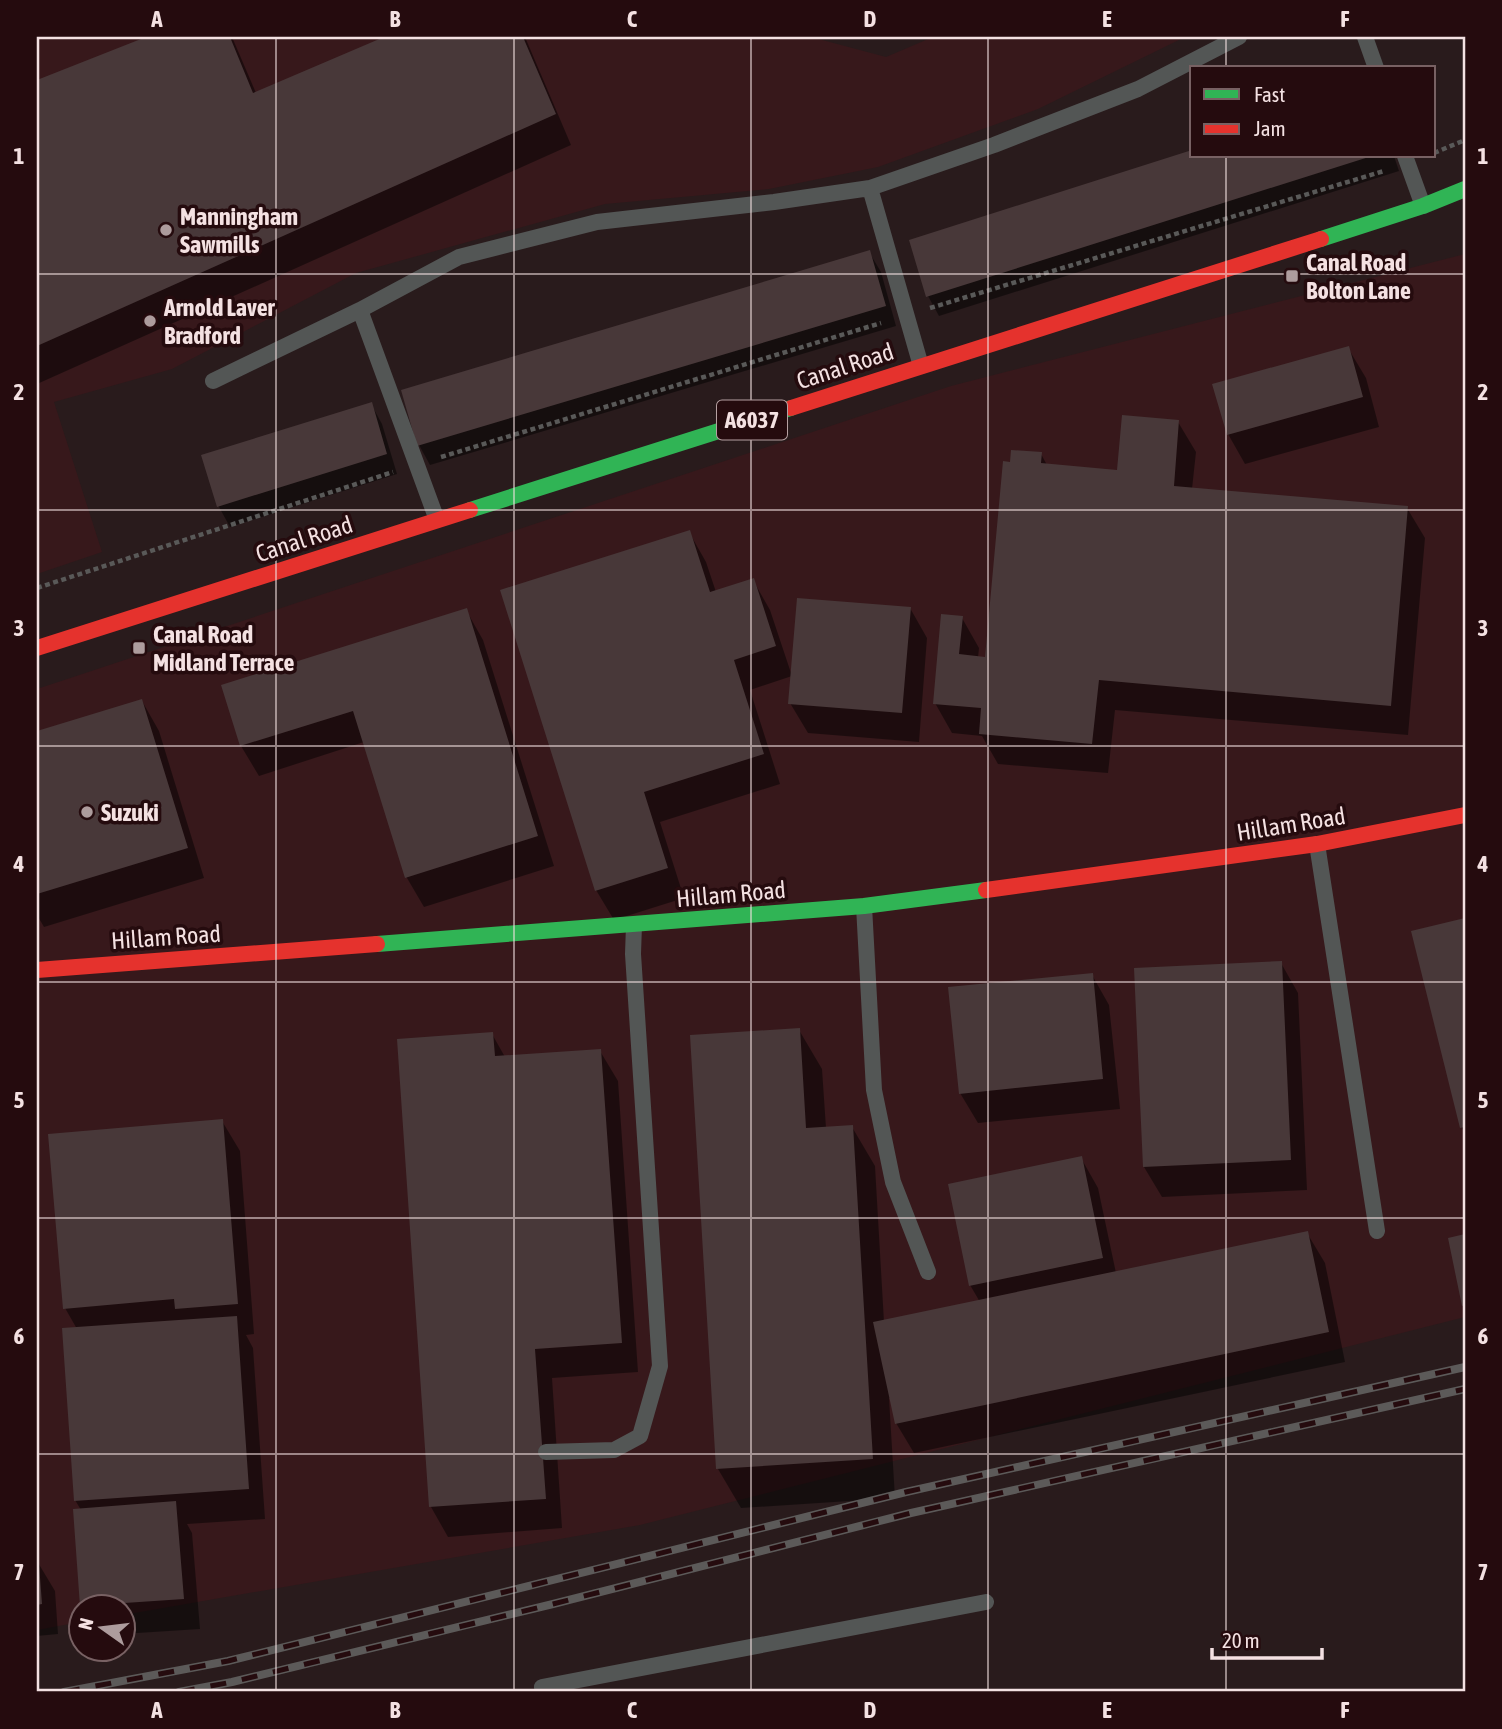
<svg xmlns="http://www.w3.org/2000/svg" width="1502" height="1729" viewBox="0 0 1502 1729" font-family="'Asap Condensed',sans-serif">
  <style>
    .built { fill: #37181b }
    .shadow { fill: #0007 }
    .building { fill: #483839 }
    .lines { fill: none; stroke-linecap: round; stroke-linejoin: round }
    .path { stroke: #595958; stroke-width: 4.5; stroke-dasharray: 5 3.5; stroke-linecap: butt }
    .lane { stroke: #535655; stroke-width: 16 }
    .fast { stroke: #30b455; stroke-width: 16 }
    .jam { stroke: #e5322d; stroke-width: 16 }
    .rail-casing { stroke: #5c5a59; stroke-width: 8 }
    .rail { stroke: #250b0e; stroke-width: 5; stroke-dasharray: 16; stroke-linecap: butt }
    .grid { fill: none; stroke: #f4e1e2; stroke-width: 2; stroke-opacity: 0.55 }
    .poi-dot { fill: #ad9c9d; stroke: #250b0e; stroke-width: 2.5 }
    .labels { text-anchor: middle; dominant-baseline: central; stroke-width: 7; stroke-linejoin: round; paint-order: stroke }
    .shield { fill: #250b0e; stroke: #b6a1a2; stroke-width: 2 }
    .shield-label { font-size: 23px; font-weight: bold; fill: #f4e1e2 }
    .poi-label { font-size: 24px; font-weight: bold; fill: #f4e1e2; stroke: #250b0e; text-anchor: start }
    .street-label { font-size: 24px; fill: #f4e1e2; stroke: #250b0e }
    .neatline { fill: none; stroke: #f4e1e2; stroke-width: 2.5 }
    .grid-label { font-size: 23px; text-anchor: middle; font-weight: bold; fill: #f4e1e2 }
  </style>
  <rect width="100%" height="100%" fill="#291b1c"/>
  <path class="built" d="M44,37H811L886,57L933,37H1185L1038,109L878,167L769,189L605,204L356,273L172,369L54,402L102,552L37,574V40Z
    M1465,254V1317L640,1525L123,1615L122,1606H80V1622L37,1630V689L951,386Z"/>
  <path class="shadow" d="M151,37H232L256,93L389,37H525L571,145L37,384V82Z
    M1192,152V156H1394L1399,171L939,316L928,296L911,241Z
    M869,252L881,272L896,326L430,465L419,445Z
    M1348,348L1366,378L1379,427L1245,464L1228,434Z
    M371,404L382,424L397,474L230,527L219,507L203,456Z
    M1178,422L1196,452L1192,489L1407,508L1425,538L1408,735L1115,710L1108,773L998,764L982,736L952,733L935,703L962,618L979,648L978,658L987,659L1011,463L1041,454L1047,465L1119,472Z
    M689,532L706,562L716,592L753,580L770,610L792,676L750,690L780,784L660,822L684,898L614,920L596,890Z
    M910,608L927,638L919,742L808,733L790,703Z
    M466,610L483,640L554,866L424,907L407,878L364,742L259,776L241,746L223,686Z
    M142,701L159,731L204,878L44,927L37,915V733Z
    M1465,919V1134L1462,1128L1413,932Z
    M1281,963L1298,993L1307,1190L1162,1197L1144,1167Z
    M1092,975L1109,1005L1120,1109L978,1123L960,1093Z
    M799,1030L822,1069L826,1128L852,1127L875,1166L884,1322L980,1302L970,1285L1081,1158L1098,1188L1116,1273L1307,1233L1325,1263L1345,1362L914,1453L896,1423L891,1398H889L895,1498L741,1508L718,1469Z
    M492,1034L505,1057L600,1051L618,1081L638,1372L552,1378L562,1528L448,1537L431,1507Z
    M222,1121L240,1151L254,1334L246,1335L253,1348L265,1519L187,1524L192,1533L200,1629L122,1634V1606H82L75,1511L81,1510L75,1500L77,1329L65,1308Z
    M37,1561L55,1591L58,1634L37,1636Z"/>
  <path class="building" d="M146,37H230L253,93L384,37H523L556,114L37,346V80Z
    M1192,150V156H1372L926,297L909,240Z
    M870,250L886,306L417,446L401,390Z
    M1349,346L1363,397L1227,435L1212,384Z
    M372,402L387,454L217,507L201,455Z
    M1122,415L1179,420L1174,486L1408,506L1391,706L1099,680L1092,744L979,734L981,708L933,704L941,614L963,616L959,654L985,657L1003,461L1010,462L1011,450L1042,452L1041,463L1117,470Z
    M690,530L710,592L754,578L776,646L734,660L764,754L644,792L668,868L595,891L500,590Z
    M797,598L911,607L902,713L788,704Z
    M467,608L538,836L405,878L353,711L240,746L221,685Z
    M142,699L188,848L37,894V731Z
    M1465,918V1127L1460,1128L1411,931Z
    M1282,961L1291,1160L1143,1167L1134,968Z
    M1093,973L1103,1079L959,1094L948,987Z
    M800,1028L806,1128L853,1125L873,1459L716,1469L690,1035Z
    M493,1032L495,1056L601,1049L622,1343L535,1349L546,1499L429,1507L397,1039Z
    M223,1119L238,1304L175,1309L174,1299L63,1309L48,1134Z
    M1082,1156L1103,1258L969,1286L948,1184Z
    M1308,1231L1329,1332L895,1424L873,1322Z
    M1465,1234V1305L1462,1306L1448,1238Z
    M237,1316L249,1489L74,1501L62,1328Z
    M176,1501L184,1599L80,1606L73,1509Z
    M37,1564H39L42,1604L37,1605Z"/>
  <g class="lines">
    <path class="path" d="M1434,153L1465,140
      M930,308L1384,171
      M441,457L881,323
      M37,588L393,472"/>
    <path class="lane" d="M1365,37L1376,68
      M1405,156L1423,206
      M870,188L921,366
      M360,310L437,520
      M213,381L360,310L459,257L597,222L774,202L870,188L994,145L1138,89L1239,37
      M1317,844L1377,1231
      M864,906L874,1090L893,1182L928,1272
      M546,1452L614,1450L640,1436L660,1366L633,954L634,925
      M543,1692L542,1687L986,1602"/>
    <path class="fast" d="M1321,239L1423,206L1465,189
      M470,510L791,408
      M377,944L864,906L986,890"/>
    <path class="jam" d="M791,408L1321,239
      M37,648L470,510
      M986,890L1317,844L1465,815
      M37,970L377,944"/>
    <defs>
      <path id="rail" d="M64,1692L228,1661L906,1492L1465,1367
        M179,1692L232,1682L553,1604L911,1513L1465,1389"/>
    </defs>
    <use href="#rail" class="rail-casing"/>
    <use href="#rail" class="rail"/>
  </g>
  <path class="grid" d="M276,37V1692M514,37V1692M751,37V1692M988,37V1692M1226,37V68M1226,156V1692M37,274H1465M37,510H1465M37,746H1465M37,982H1465M37,1218H1465M37,1454H1465"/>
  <g class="poi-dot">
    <circle cx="166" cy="230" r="7"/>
    <rect x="1285" y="269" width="14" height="14" rx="3.5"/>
    <circle cx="150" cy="321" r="7"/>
    <rect x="132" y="641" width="14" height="14" rx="3.5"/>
    <circle cx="87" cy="812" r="7"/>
  </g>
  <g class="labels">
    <rect class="shield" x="717" y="400.5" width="70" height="39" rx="5"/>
    <g class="shield-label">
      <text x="752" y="420">A6037</text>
    </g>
    <g class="poi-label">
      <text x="180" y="216">Manningham<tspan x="180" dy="28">Sawmills</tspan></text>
      <text x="1306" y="262">Canal Road<tspan x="1306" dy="28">Bolton Lane</tspan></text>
      <text x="164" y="307">Arnold Laver<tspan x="164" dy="28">Bradford</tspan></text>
      <text x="153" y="634">Canal Road<tspan x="153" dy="28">Midland Terrace</tspan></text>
      <text x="101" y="812">Suzuki</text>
    </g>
    <g class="street-label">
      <text transform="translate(845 366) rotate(-18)">Canal Road</text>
      <text transform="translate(304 539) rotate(-18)">Canal Road</text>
      <text transform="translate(1291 824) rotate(-9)">Hillam Road</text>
      <text transform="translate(731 894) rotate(-5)">Hillam Road</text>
      <text transform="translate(166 937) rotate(-4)">Hillam Road</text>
    </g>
  </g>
  <rect width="1502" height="1729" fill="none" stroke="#250b0e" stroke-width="77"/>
  <rect x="1190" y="66" width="245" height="91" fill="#250b0e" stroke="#786163" stroke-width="2"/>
  <rect x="1204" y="89" width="35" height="10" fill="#30b455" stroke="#786163" stroke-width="2"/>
  <text x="1254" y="102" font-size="21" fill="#f4e1e2">Fast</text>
  <rect x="1204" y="124" width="35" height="10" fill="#e5322d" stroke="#786163" stroke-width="2"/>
  <text x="1254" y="136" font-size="21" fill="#f4e1e2">Jam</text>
  <g transform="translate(102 1628) rotate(284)"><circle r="33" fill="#250b0e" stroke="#786163" stroke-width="2"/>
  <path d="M0-5L12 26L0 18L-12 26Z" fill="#ad9c9d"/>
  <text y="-10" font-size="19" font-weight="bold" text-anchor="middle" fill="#f4e1e2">N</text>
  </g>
  <path d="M1212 1648v10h110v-10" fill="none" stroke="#f4e1e2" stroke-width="3.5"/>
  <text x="1222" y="1648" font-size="21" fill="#f4e1e2" stroke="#250b0e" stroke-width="5" paint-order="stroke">20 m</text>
  <rect x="38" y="38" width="1426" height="1652" class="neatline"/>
  <g class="grid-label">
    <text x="157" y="27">A</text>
    <text x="395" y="27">B</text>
    <text x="632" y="27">C</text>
    <text x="870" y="27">D</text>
    <text x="1107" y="27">E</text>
    <text x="1345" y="27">F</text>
    <text x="19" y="164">1</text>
    <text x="1483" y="164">1</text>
    <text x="19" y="400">2</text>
    <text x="1483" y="400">2</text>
    <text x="19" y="636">3</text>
    <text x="1483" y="636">3</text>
    <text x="19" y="872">4</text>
    <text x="1483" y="872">4</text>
    <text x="19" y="1108">5</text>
    <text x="1483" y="1108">5</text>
    <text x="19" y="1344">6</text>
    <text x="1483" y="1344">6</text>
    <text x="19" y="1580">7</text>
    <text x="1483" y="1580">7</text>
    <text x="157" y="1718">A</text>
    <text x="395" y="1718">B</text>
    <text x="632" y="1718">C</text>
    <text x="870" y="1718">D</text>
    <text x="1107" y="1718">E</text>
    <text x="1345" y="1718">F</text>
  </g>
</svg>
